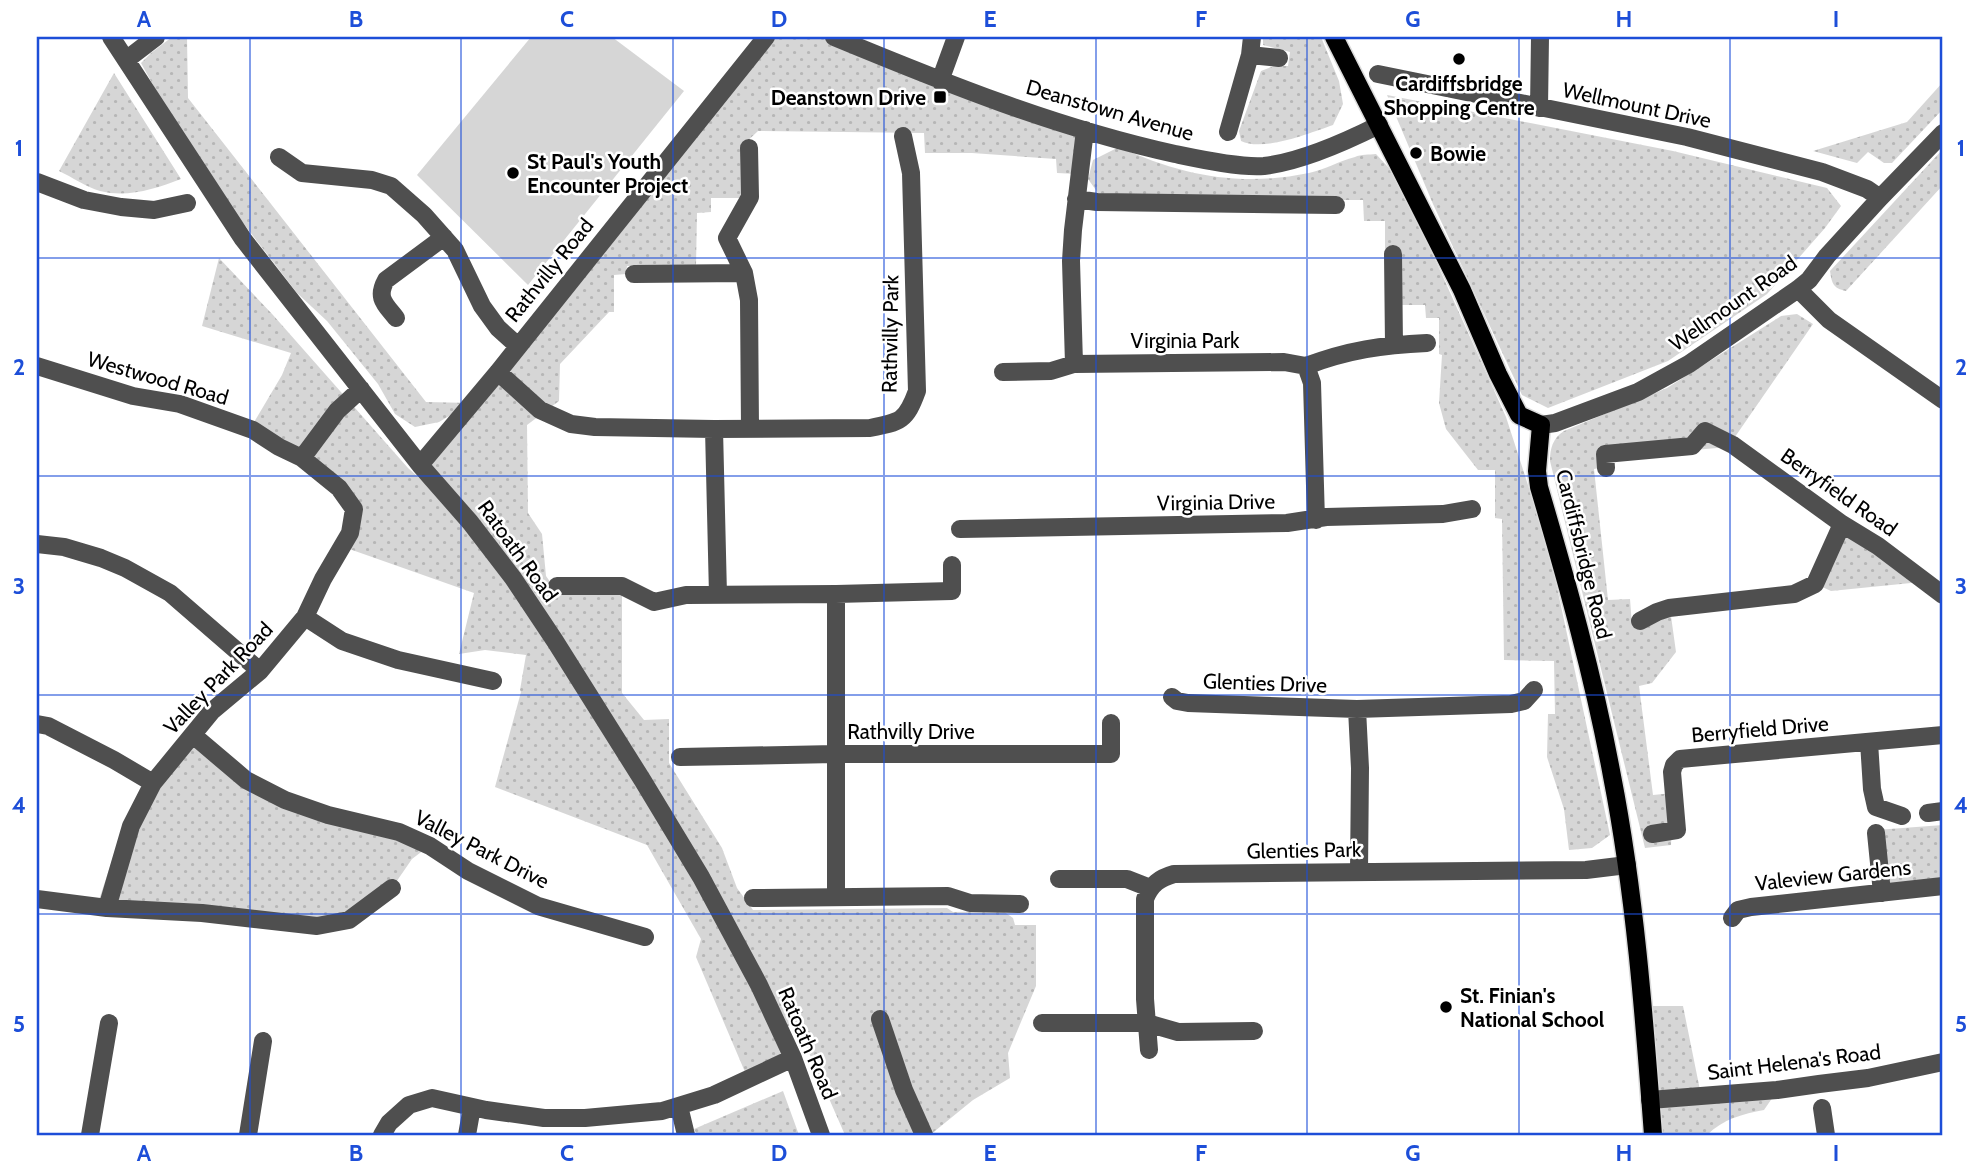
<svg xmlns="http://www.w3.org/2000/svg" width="1980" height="1172" viewBox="0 0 1980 1172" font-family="Cabin,sans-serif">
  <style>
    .grass { fill: url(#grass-dots) }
    .park { fill: #d6d6d6 }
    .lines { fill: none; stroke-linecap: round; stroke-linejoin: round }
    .major-casing { stroke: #dbdbdb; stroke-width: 21 }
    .minor { stroke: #4f4f4f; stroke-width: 18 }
    .major { stroke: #000; stroke-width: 18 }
    .grid { fill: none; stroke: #1d4ed8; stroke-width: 2; stroke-opacity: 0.55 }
    .poi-dot { fill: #000; stroke: #fff; stroke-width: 2.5 }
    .labels { text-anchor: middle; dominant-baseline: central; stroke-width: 5; stroke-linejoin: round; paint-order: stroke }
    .poi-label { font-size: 21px; font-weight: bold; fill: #000; stroke: #fff; text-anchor: start }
    .street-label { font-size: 21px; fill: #000; stroke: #fff }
    .neatline { fill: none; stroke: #1d4ed8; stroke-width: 2.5 }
    .grid-label { font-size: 23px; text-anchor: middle; font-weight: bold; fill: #1d4ed8 }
  </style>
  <defs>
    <pattern id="grass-dots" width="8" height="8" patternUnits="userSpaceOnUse" patternTransform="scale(1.75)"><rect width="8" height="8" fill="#d6d6d6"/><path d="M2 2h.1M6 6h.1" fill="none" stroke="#b6b6b6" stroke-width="1.8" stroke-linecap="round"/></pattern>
  </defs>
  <rect width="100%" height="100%" fill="#fff"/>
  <path class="grass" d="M172,37H187L188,98L426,402L471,403L439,422L415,427L395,414L378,384L327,321L297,293L220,193L162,101L141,63L151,53Z
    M765,37H832L1084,131L1077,174L1057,173L1056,159L972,153H925L924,133L758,131L740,148L741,198H711V212L697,213L696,266H627L626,274L614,275V312H609L560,364L559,401L527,425L528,513L542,534L546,576L553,586H622V693L644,720L669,719V763L722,848L737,888L753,910L947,908L953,912L1003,911L1013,918L1015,925H1036V986L1008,1053L1010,1078L973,1100L930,1135H845L795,1021L778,1034L791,1059L748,1079L696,957L701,939L647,845L495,787L521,692L520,690L526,655L485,650L459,654L474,593L338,545C348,525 348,509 339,488L250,429L282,375L291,353L202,326L219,258L273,315L408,468L469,522L424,462Z
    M1263,37H1321L1339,81L1343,104L1333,125C1310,133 1263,152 1241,141L1239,131L1261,71L1274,66H1288L1290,52L1263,45Z
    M114,73L181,179C155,189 127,198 100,191C86,187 72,177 59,171Z
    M1943,82V109L1892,163H1884L1868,152L1857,163L1813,151L1907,122Z
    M1387,95L1673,151L1827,188L1841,206L1825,228L1767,294L1668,361L1548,408L1522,395L1433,204Z
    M1119,147C1183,176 1240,187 1309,173C1324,170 1339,161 1355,157C1361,154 1369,155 1376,154L1399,179L1506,417L1549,550L1610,835L1592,848L1569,850L1564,809L1547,757L1548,714H1555L1554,661L1504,660L1502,519L1495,518V470H1478L1446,429L1439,403L1442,355L1439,354V318H1426L1425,305H1401L1385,251V221H1364L1363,200H1103L1088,179L1093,160Z
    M1943,149V185L1846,291C1833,288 1832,284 1830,271Z
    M1797,314L1813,324L1728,447L1605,458V467L1594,469L1608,600L1630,599L1632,626L1657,612L1670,609L1676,652L1652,683L1639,686L1653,795L1673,793L1671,845L1645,848L1550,461C1550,448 1553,438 1564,431L1667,388L1781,316Z
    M1843,527L1921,582L1831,591L1816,584Z
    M193,735L246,780L429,846L412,859L392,888L349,919L98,903L117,845Z
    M1943,825V886L1882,892L1876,830Z
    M1643,1006H1683L1701,1095L1651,1099Z
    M783,1091L799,1135H697L694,1129Z
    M1777,1091L1764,1110C1743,1114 1723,1119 1707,1135H1654L1651,1101Z"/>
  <path class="park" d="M531,37H612L684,91L528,285L417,175Z"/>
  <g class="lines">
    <defs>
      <path id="major" d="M1334,37L1462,290L1498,374L1519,415L1541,425L1537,471L1539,487C1567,582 1594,678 1612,776C1635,894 1644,1015 1653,1135"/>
    </defs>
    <use href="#major" class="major-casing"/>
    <path class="minor" d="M111,37L243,239L420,465L470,522L513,578L555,641L643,781L701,877L759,985L793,1058L821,1135
      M834,37C945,83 1057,128 1175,154C1199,159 1240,168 1264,166C1299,162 1347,141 1379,125
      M1250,55L1279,58
      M126,60L156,37
      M1378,74L1687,137L1822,172L1867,189L1880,198
      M940,81L956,37
      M1539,108L1540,37
      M1228,132L1250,55L1252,37
      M749,148L750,197L727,238L744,273L749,300L750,429
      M279,157L302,173L372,180L391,186L424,215L455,250L482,306L498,328L518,346
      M37,182L84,200L121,207L154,210L187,203
      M1076,199L1097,202L1336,205
      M1393,254L1394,345
      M634,274L744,273
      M1798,289L1829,320L1943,400
      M396,318C385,304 376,298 386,280L444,237
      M1074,364L1071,261L1073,230L1085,130
      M37,366L133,396L180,404L253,430L279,447L302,458L339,488L354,509L350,533L323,579L305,617L260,671L212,711L153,783L131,826L107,908
      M1306,366C1348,350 1383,345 1427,343
      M498,372L540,410L571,424L595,427L714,429L870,428C901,422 906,421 917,391L911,173L903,136
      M1003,372L1051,371L1074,364L1284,362L1306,366L1312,383L1316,520
      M1541,425L1555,423L1638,392L1689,364L1798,289L1809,280L1827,256L1880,198L1943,133
      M714,429L718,595
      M302,458L337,411L361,389
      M420,465L498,372L766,37
      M1606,468L1605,454L1692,446L1705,431L1733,445L1842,524L1878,546L1943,595
      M960,529L1287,523L1326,517L1443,514L1472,509
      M37,544L64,547L101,558L125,568L170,593L260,671
      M557,586H622L654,602L686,595L836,594L952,591V565
      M305,617L342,641L398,660L493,681
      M1640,621L1657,612L1669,608L1794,594L1815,584L1842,524
      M1172,697L1177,701L1188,703L1357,709L1511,704L1524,701L1534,690
      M1357,709L1360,768L1359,872
      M37,724L48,726L114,760L153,783
      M193,735L246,780L285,800L328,815L399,832L430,846L468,871L538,906L645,937
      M1869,742L1872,789L1876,807L1902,816
      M680,757L835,754H1111V723
      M1928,813L1943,811
      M1876,833L1882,893
      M1652,834L1677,830L1672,772L1674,765L1680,759L1943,735
      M1059,879H1127L1150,888
      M836,897V594
      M753,898L948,896L970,903L1020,904
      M37,899L107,908L202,913L317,926L349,920L392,888
      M1732,918L1738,910L1751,907L1943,886
      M880,1019L904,1090L924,1135
      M1042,1023H1147L1178,1032L1254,1031
      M1149,1050L1145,999V899C1151,884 1160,878 1174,874L1586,870L1627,865
      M1650,1100L1777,1090L1819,1084L1868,1078L1943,1062
      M679,1106L686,1135
      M1822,1108L1826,1135
      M90,1135L109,1023
      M248,1135L263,1041
      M382,1135L389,1123L409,1105L432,1098L486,1110L544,1118H585L662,1111L714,1095L793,1058
      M467,1135L472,1107"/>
    <use href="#major" class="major"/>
  </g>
  <path class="grid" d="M250,37V1135M461,37V1135M673,37V1135M884,37V1135M1096,37V1135M1307,37V1135M1519,37V1135M1730,37V1135M37,258H1943M37,476H1943M37,695H1943M37,914H1943"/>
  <g class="poi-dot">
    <circle cx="1459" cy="59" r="7"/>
    <rect x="933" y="90" width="14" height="14" rx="3.5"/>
    <circle cx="1416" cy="153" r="7"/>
    <circle cx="513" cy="173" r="7"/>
    <circle cx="1446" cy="1007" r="7"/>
  </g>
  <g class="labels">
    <g class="poi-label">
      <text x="1459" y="83" text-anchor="middle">Cardiffsbridge<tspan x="1459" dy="24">Shopping Centre</tspan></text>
      <text x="926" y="97" text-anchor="end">Deanstown Drive</text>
      <text x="1430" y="153">Bowie</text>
      <text x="527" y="161">St Paul's Youth<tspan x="527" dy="24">Encounter Project</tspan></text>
      <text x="1460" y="995">St. Finian's<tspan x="1460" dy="24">National School</tspan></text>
    </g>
    <g class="street-label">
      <text transform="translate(1637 105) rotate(12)">Wellmount Drive</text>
      <text transform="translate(1110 110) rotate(16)">Deanstown Avenue</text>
      <text transform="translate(549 270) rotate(-51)">Rathvilly Road</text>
      <text transform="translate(1733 303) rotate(-35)">Wellmount Road</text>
      <text transform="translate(890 334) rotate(-89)">Rathvilly Park</text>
      <text x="1185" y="340">Virginia Park</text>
      <text transform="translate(158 378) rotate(16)">Westwood Road</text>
      <text transform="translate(1839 492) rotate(35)">Berryfield Road</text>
      <text transform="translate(1216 502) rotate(-1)">Virginia Drive</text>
      <text transform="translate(518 551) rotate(54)">Ratoath Road</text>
      <text transform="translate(1584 554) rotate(76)">Cardiffsbridge Road</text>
      <text transform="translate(218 678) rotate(-46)">Valley Park Road</text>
      <text transform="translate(1265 683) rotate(2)">Glenties Drive</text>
      <text transform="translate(1760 729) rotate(-5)">Berryfield Drive</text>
      <text x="911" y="731">Rathvilly Drive</text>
      <text transform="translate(482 849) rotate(27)">Valley Park Drive</text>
      <text transform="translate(1304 850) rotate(-1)">Glenties Park</text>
      <text transform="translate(1833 875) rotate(-6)">Valeview Gardens</text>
      <text transform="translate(808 1043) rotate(67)">Ratoath Road</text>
      <text transform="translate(1794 1062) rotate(-7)">Saint Helena's Road</text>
    </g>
  </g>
  <rect width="1980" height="1172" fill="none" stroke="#ffffff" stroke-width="77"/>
  <rect x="38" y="38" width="1903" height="1096" class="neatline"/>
  <g class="grid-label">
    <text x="144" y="27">A</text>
    <text x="356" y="27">B</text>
    <text x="567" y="27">C</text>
    <text x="779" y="27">D</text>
    <text x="990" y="27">E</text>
    <text x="1201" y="27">F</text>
    <text x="1413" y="27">G</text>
    <text x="1624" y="27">H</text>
    <text x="1836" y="27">I</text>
    <text x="19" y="156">1</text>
    <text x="1961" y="156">1</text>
    <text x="19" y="375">2</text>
    <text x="1961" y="375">2</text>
    <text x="19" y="594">3</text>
    <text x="1961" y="594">3</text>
    <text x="19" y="813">4</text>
    <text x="1961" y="813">4</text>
    <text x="19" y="1032">5</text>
    <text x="1961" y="1032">5</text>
    <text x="144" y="1161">A</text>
    <text x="356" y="1161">B</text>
    <text x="567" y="1161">C</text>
    <text x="779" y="1161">D</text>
    <text x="990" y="1161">E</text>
    <text x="1201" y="1161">F</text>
    <text x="1413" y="1161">G</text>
    <text x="1624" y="1161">H</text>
    <text x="1836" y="1161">I</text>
  </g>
</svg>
